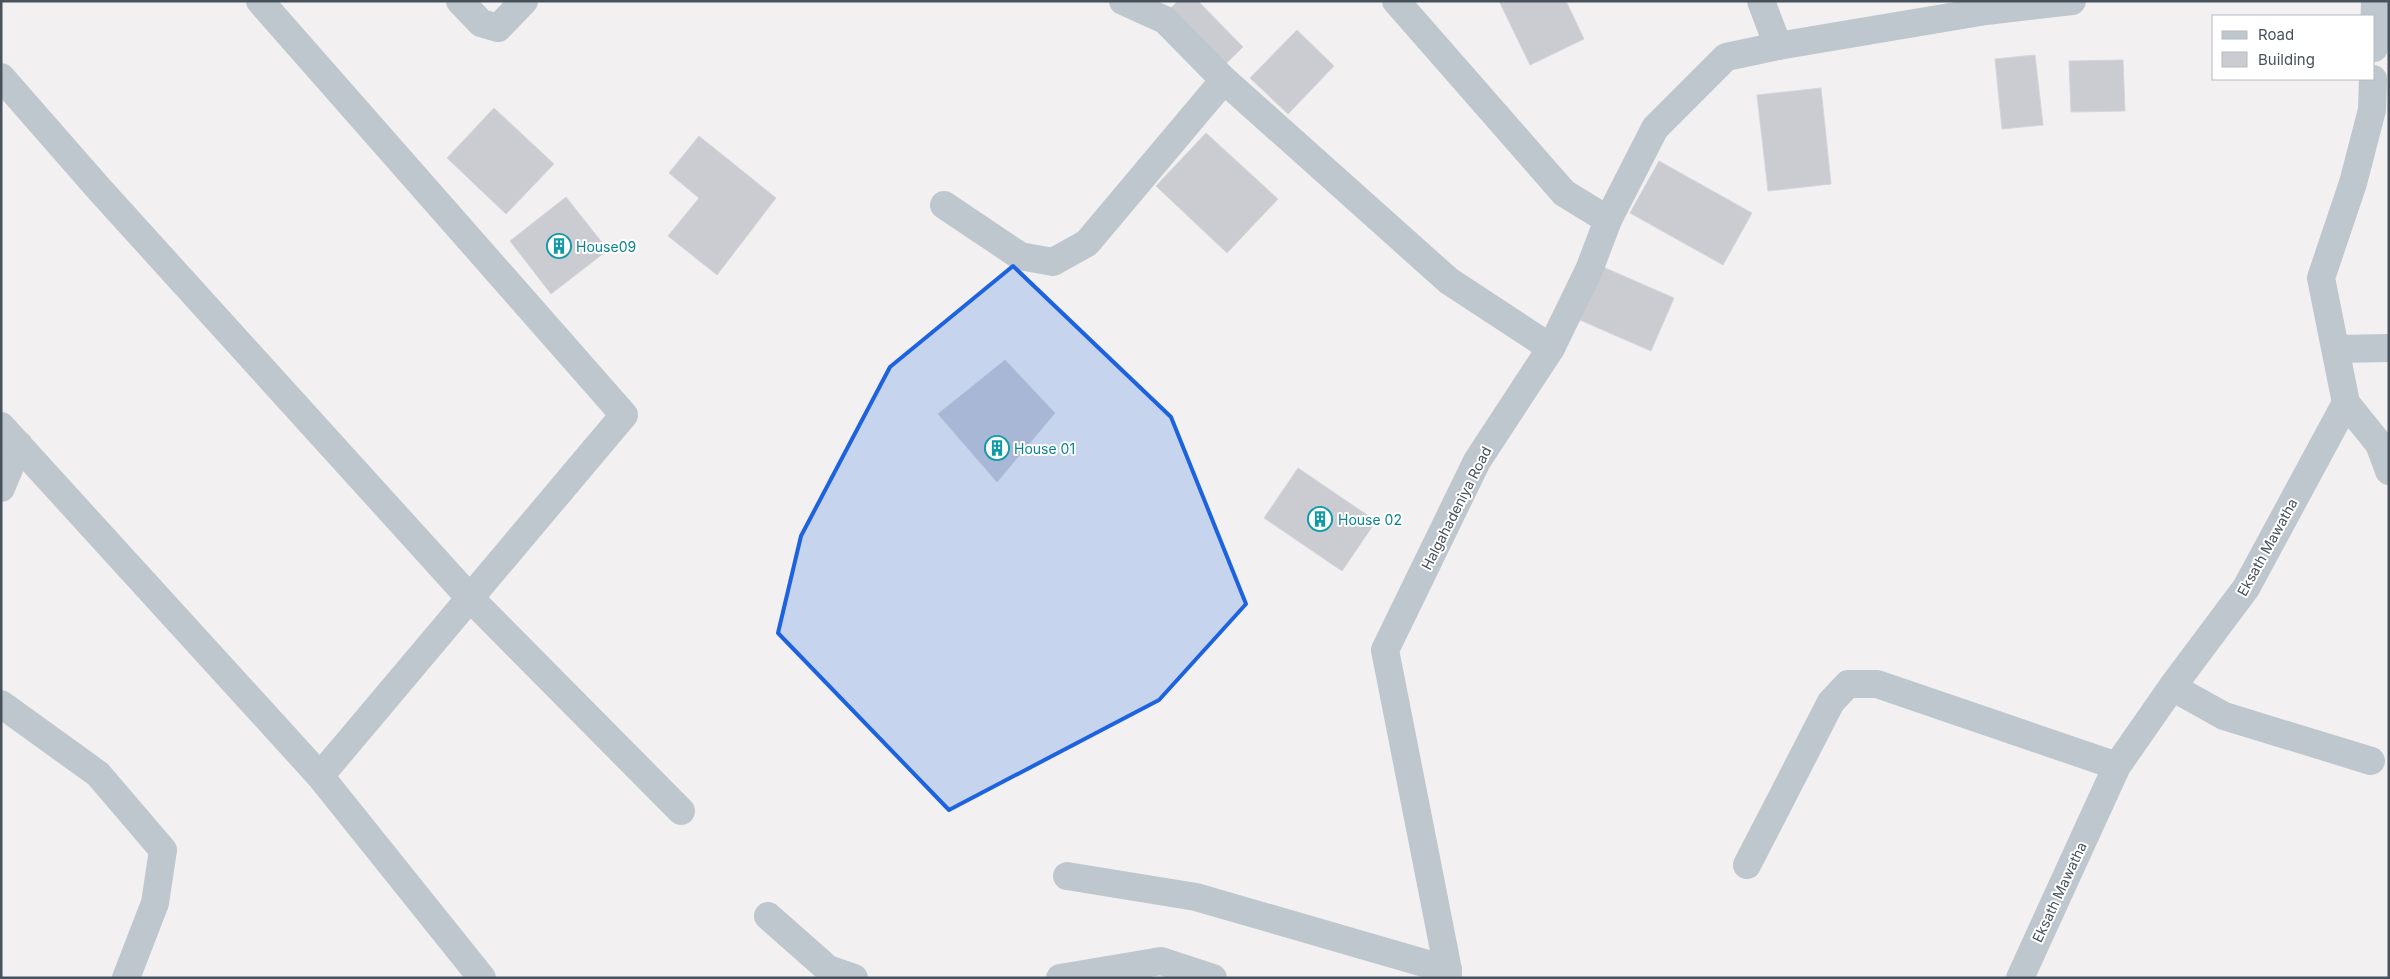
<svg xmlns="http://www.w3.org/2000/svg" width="2390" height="979" viewBox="0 0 2390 979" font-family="Inter,sans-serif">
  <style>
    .building { fill: #caccd2; stroke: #d4d6db }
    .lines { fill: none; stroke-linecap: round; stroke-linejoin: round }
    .minor { stroke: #bec6ce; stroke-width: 28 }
    .tertiary { stroke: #bec6ce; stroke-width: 28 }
    .marked { fill: #1d63df; fill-opacity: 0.2; stroke: #1d63df; stroke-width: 4; stroke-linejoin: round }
    .labels { text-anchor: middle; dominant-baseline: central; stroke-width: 4; stroke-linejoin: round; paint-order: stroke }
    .culture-label { font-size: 14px; fill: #0d838f; stroke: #fff; text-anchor: start }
    .street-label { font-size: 14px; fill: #48525d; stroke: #fff }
  </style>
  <rect width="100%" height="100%" fill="#f2f0f0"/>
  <path class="building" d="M1178,1H1198L1243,47L1209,80L1154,24Z
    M1499,1H1566L1584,39L1530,65Z
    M1297,30L1334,66L1288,114L1250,78Z
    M2035,55L2043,125L2002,129L1995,59Z
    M2123,60L2125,111L2071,112L2069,61Z
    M1821,88L1831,184L1768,191L1757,95Z
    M494,108L554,164L506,214L447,158Z
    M1206,133L1278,199L1227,253L1156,186Z
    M699,136L776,198L717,275L668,236L699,198L669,173Z
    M1659,161L1752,213L1723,265L1630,213Z
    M566,197L608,250L551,294L510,241Z
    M1603,267L1674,298L1651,351L1580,320Z
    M1005,360L1055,413L997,482L938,414Z
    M1298,468L1376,521L1342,571L1264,518Z"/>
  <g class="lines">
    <path class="minor" d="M260,1L624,415L320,776
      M460,1L481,23L498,28L524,1
      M1123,1L1165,20L1224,80L1449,281L1551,348
      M1396,1L1564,193L1608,220
      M1778,46L1986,11L2072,1
      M2374,48L2375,1
      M1,77L100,190L470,598L681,811
      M944,205L1020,256L1053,262L1087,243L1224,80
      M2337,349L2389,348
      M2346,403L2379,444L2389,471
      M1,426L320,776L482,978
      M1,488L19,445
      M2172,687L2224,716L2371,761
      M1,704L98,774L163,850L155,903L126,978
      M1747,865L1831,702L1848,684H1877L2117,766
      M1067,876L1196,897L1448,970
      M768,916L828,969L854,978
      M1060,978L1161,961L1213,978
      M2020,978L2117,766L2172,687L2246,588L2346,403L2321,278L2353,183L2372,110L2373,79"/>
    <path class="tertiary" d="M1448,978V970L1385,650L1477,461L1551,348L1589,270L1608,220L1655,128L1726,57L1778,46L1761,1"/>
  </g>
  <path class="marked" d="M1013,266L1171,417L1246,604L1159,700L949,810L778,633L801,536L890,367Z"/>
  <defs>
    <symbol id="building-ring" viewBox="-11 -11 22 22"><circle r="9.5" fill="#fff" stroke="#0f9aa8" stroke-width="1.5"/><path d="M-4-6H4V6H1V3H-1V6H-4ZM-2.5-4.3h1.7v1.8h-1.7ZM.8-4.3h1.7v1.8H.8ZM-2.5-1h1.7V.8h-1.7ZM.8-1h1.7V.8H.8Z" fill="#0f9aa8"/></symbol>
  </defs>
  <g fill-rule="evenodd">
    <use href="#building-ring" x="545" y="232" width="28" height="28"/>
    <use href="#building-ring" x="983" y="434" width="28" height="28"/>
    <use href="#building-ring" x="1306" y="505" width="28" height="28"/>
  </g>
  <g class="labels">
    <g class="culture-label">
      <text x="576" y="246">House09</text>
      <text x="1014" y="448">House 01</text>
      <text x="1338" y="519">House 02</text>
    </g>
    <g class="street-label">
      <text transform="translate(1456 508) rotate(-63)">Halgahadeniya Road</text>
      <text transform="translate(2267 547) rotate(-61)">Eksath Mawatha</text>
      <text transform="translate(2059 892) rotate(-65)">Eksath Mawatha</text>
    </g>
  </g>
  <rect width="2390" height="979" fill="none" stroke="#48525d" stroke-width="5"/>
  <rect x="2212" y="15" width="162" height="65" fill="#ffffff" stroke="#b6babe"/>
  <rect x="2222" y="31" width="25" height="8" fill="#bec6ce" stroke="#b6babe"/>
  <text x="2258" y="40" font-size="15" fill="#48525d">Road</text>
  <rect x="2222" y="52" width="25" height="15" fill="#caccd2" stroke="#b6babe"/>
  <text x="2258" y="65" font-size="15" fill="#48525d">Building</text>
</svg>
